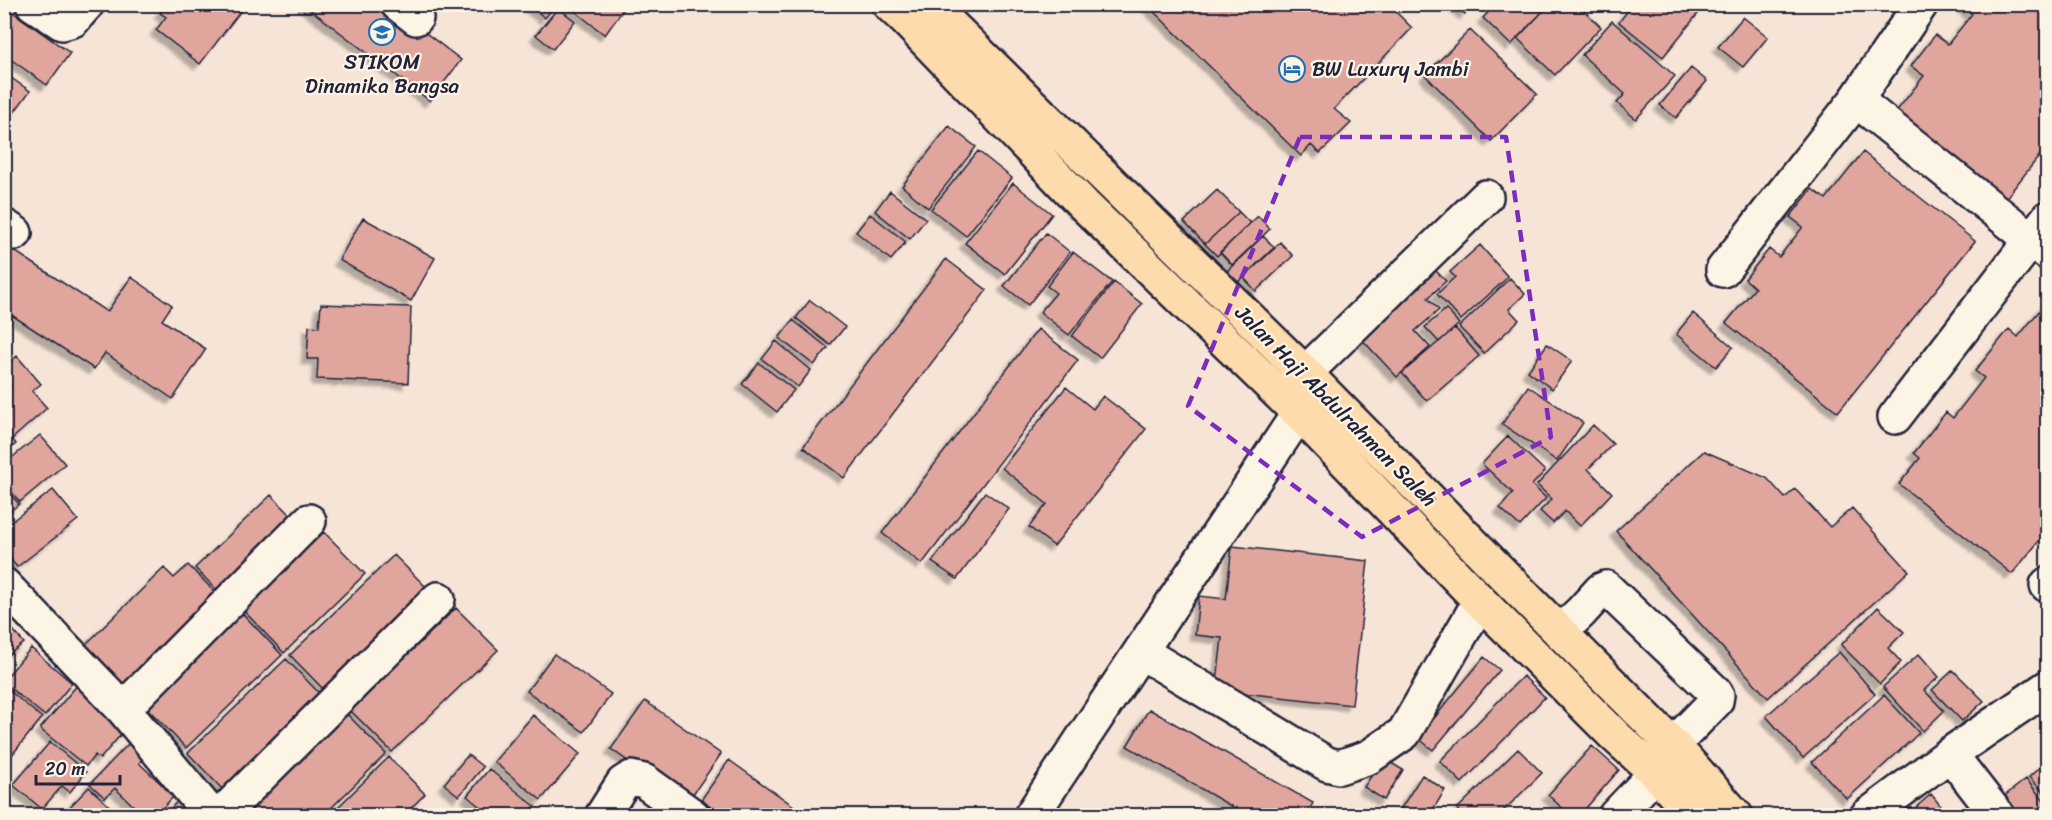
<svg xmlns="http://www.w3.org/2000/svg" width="2052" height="820" viewBox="0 0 2052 820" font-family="Sriracha,sans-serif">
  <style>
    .building { fill: #e0a69d; stroke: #22223b; stroke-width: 1.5; filter: url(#shadow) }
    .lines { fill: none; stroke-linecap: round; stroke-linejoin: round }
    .minor-casing { stroke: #22223b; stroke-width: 38 }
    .highway-casing { stroke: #22223b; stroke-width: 38 }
    .minor { stroke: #fcf5e5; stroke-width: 33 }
    .highway { stroke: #fedbac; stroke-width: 33 }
    .marked { fill: none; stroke: #7b2cbf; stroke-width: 4.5; stroke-dasharray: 12 8; stroke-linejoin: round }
    .labels { text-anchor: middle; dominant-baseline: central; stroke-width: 4.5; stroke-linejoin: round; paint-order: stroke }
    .poi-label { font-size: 21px; fill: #22223b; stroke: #fcf5e5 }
    .street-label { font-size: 21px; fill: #22223b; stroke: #fcf5e5 }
  </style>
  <defs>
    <filter id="shadow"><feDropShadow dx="-5.5" dy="5.5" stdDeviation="1.5" flood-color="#0004"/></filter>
  </defs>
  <rect width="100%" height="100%" fill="#f6e5d7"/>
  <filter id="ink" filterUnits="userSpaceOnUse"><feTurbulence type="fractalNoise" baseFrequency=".0167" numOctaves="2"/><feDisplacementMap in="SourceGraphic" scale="12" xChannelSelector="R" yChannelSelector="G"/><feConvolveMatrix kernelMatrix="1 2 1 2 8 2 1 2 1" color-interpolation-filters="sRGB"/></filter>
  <g filter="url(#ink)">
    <path class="building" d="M166,4H246L200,64L156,30L166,17L160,13Z
      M303,4H388L461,60L430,101Z
      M528,4H556L545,18Z
      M627,4L605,35L567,5V4Z
      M1146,4H1388L1412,28L1334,109L1351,123L1320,153L1311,145L1301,156Z
      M1453,4H1472L1465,14Z
      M1496,4H1550L1511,45L1483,18Z
      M1550,4H1577L1601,27L1555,75L1517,38Z
      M1633,4H1704L1705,5L1663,57L1619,22Z
      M1965,4H2048V145L2006,198L1895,113L1924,76L1911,66L1935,35L1948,44L1972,14L1963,7Z
      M4,6L70,53L47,85L6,56L4,59Z
      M558,8L575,21L553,49L536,35Z
      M1743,17L1768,37L1743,67L1718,47Z
      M1612,21L1675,76L1636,119L1617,103L1625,94L1582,55Z
      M1470,30L1537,94L1491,141L1425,75Z
      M1691,68L1707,81L1676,118L1660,105Z
      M4,73L30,91L4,126Z
      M949,126L976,147L928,208L902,186Z
      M978,151L1012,178L966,236L931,209Z
      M1863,152L1975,241L1838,412L1726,323L1755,288L1745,279L1769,249L1779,257L1803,227L1790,217L1812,189L1826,199Z
      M1013,183L1052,214L1005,274L965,243Z
      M1217,190L1239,212L1205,244L1184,222Z
      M890,191L926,219L910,239L875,211Z
      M1239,212L1250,223L1217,256L1205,244Z
      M870,214L906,242L891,260L856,232Z
      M1258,216L1270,229L1232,265L1220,252Z
      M363,218L435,258L411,301L339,260Z
      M1046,233L1070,252L1028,305L1004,286Z
      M1263,236L1275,248L1237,283L1226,272Z
      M1280,242L1293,256L1256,291L1243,277Z
      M4,244L107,312L131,277L172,305L162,320L206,349L173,399L105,353L94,369L4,310Z
      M1480,245L1508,277L1461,320L1437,294L1455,277L1450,272Z
      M1073,252L1112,282L1069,335L1040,312L1056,293L1047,286Z
      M946,259L987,290L844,478L803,447Z
      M1428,263L1446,281L1428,298L1439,310L1415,331L1430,347L1397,377L1354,331Z
      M1510,278L1525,294L1509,309L1519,320L1484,353L1459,327Z
      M1114,282L1142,304L1100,358L1072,336Z
      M810,300L845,327L830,345L796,318Z
      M2048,300V530L2012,574L1899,484L1920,458L1914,453L1946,412L1953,418L1984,378L1975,371L2009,329L2018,337Z
      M321,304L411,307L408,383L317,379L318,359H307L309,326L319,327Z
      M1446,309L1459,324L1439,342L1425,327Z
      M1693,313L1733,347L1716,367L1676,334Z
      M793,320L828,348L814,365L779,338Z
      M1455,328L1479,356L1427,401L1402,373Z
      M1038,329L1078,360L922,564L882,533Z
      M776,341L811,370L798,387L762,359Z
      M1547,344L1572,361L1552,389L1528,371Z
      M17,356L41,384L32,391L47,408L12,439L16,444L4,454V390L11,385L4,378V367Z
      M759,363L794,390L777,412L742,384Z
      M1528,386L1583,423L1557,461L1502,424Z
      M1066,387L1093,409L1103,396L1146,429L1054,546L1029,527L1047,504L1002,468Z
      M1593,425L1613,444L1588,469L1612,493L1580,526L1565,511L1553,523L1540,511L1552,499L1537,485Z
      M40,435L65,464L20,502L4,483V464Z
      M1508,436L1545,471L1532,485L1546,498L1520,526L1500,508L1513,493L1482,464Z
      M1704,451L1767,478L1785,498L1795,489L1830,527L1852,508L1909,571L1768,698L1616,531Z
      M4,487L19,504L4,516Z
      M53,490L78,520L17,567L4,552V527Z
      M985,492L1009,509L957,579L932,562Z
      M271,495L298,522L222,595L195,568Z
      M324,532L365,574L284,653L243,610Z
      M1232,546L1368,561L1352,705L1216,690L1222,638L1195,635L1199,596L1226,599Z
      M394,555L432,593L328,694L290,655Z
      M188,565L219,596L123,689L83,647L164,568L174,578Z
      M1878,607L1904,632L1888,648L1901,662L1880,684L1841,645Z
      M456,608L498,650L392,752L350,710Z
      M242,613L282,655L186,748L145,706Z
      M4,619L24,643L4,658Z
      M31,648L72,683L45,716L4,683V680Z
      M1839,652L1875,694L1803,758L1766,716Z
      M554,654L611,694L584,732L527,691Z
      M1919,654L1939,677L1924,690L1944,711L1923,731L1883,687Z
      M1484,657L1500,670L1433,750L1418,738Z
      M286,659L321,695L223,790L188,753Z
      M1953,670L1984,701L1962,721L1932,690Z
      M1523,676L1545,697L1462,783L1440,761Z
      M79,683L129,725L100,759L95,755L86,766L40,729Z
      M4,686L42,718L6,762L4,761Z
      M1884,695L1919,733L1847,799L1812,762Z
      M645,701L721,754L693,794L684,788L678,797L611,749Z
      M1149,709L1313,803L1306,816H1248L1127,746Z
      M344,711L386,754L323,816H237Z
      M533,715L580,754L541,800L494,762Z
      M132,740L147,754L139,763L174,796L155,816H144L115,788L105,798L90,784Z
      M50,742L86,772L70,792L62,786L42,809L13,785Z
      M1592,746L1619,770L1579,816H1571L1548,795Z
      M1518,749L1542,773L1498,816H1463L1457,809Z
      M468,755L483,767L459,796L444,784Z
      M389,757L425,794L403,816H329Z
      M1383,758L1403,770L1384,800L1364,787Z
      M729,760L795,807L789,816H723L701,800Z
      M2048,760V797L2029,777Z
      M489,769L535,806L526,816H491L467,796Z
      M1422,775L1445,790L1429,816H1396Z
      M2026,779L2048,806L2036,816H2007L1997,802Z
      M89,787L120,816H61Z
      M1931,794L1949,816H1906Z
      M182,796L193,807L185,816H164Z
      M627,805L643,816H620Z"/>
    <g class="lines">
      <defs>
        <path id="minor" d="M33,4L62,23L73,20L87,4
          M398,4L416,18
          M1856,100L2048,253
          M4,226L15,233
          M1723,270L1856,100L1921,4
          M1305,373L1486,197
          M1895,417L2048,218
          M4,585L123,709L212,816
          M2047,585L2048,584
          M1560,632L1581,612L1601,590L1606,588L1715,692L1717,695L1716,701L1673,745
          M1141,652L1327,764L1339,767L1369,757L1404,733L1480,601
          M123,709L309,521
          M1950,754L1998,816
          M220,816L438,599
          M602,816L623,783L631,778L644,781L693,816
          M1031,816L1299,413
          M1615,816L1656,773
          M1867,816L1950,754L2048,687"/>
        <path id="highway" d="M889,4L907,21L1084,205L1299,413L1480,601L1615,736L1656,773L1695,816
          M929,4L1305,373L1546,618L1673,745L1736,816"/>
      </defs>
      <use href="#minor" class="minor-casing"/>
      <use href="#highway" class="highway-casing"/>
      <use href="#minor" class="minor"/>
      <use href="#highway" class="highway"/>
    </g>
  </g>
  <path class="marked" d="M1300,137H1506L1551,437L1362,537L1188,406Z"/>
  <defs>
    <symbol id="university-ring" viewBox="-11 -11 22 22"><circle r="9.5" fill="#fcf5e5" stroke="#1f6fb2" stroke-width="1.5"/><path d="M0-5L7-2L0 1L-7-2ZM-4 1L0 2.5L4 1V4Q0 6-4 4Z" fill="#1f6fb2"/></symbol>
    <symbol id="hotel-ring" viewBox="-11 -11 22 22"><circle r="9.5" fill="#fcf5e5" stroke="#1f6fb2" stroke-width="1.5"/><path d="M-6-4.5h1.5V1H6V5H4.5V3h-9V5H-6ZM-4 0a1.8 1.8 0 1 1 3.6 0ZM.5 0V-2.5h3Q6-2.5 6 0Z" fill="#1f6fb2"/></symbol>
  </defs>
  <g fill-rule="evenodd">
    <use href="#university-ring" x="367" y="17" width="30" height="30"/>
    <use href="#hotel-ring" x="1277" y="54" width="30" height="30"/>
  </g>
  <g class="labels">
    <g class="poi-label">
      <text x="382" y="62">STIKOM<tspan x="382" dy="24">Dinamika Bangsa</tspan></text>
      <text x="1312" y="69" text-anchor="start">BW Luxury Jambi</text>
    </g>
    <g class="street-label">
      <text transform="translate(1336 406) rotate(45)">Jalan Haji Abdulrahman Saleh</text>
    </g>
  </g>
  <rect width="2052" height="820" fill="none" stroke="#fcf5e5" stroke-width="24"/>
  <rect x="12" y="12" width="2028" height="796" fill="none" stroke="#22223b" stroke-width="2" filter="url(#ink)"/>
  <path d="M36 775v9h84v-9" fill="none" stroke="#22223b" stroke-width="3"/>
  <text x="45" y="775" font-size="18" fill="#22223b" stroke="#fcf5e5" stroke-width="4.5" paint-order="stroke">20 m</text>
</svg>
